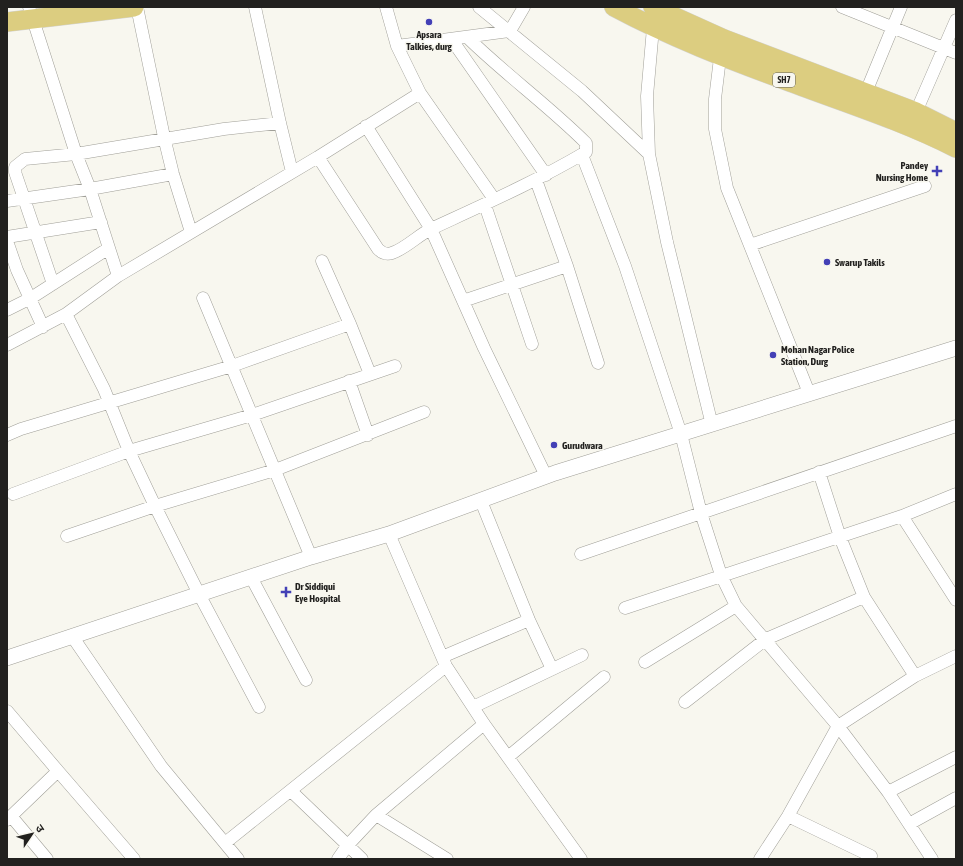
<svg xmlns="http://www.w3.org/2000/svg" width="963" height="866" viewBox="0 0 963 866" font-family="'Asap Condensed','Noto Sans Devanagari',sans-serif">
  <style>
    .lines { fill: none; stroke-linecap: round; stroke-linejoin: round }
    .minor-casing { stroke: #a09f98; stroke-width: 13 }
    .tertiary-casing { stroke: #a09f98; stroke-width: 16 }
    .primary-casing { stroke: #d3d3d2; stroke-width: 20 }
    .minor { stroke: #fff; stroke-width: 12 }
    .tertiary { stroke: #fff; stroke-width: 15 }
    .primary { stroke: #dccd80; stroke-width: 19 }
    .poi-dot { fill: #4340b6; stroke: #f8f7ef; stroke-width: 1.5 }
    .labels { text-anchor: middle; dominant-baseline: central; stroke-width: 3; stroke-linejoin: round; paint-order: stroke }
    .shield { fill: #f8f7ef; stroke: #62615d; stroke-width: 1 }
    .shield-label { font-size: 9px; font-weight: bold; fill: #22211f }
    .poi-label { font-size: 10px; font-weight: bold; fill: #22211f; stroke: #f8f7ef; text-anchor: start }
  </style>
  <rect width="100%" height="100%" fill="#f8f7ef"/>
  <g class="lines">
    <defs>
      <path id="minor" d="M29,7L76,154L90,189L118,276
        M137,7L164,137L173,174L191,232
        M255,7L280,123L292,172
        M386,7L397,46L420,93L494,199
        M479,7L582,91L649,154
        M842,7L956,53
        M653,28L647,96L649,154L667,242L712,425
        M452,40L546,175
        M397,46L510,31L524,7
        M721,50L715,99V129L727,188L809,393
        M866,92L901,7
        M916,112L956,20
        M366,126L431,229L484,348L546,476
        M582,155L625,266L681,434L701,513L721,575L736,606L838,726L888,792L932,859
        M318,157L378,249C382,253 386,255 392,253C407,248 419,234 433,228C485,204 537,181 586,152V143C549,106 506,75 468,38
        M536,180L567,266L598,363
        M7,201L90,189L173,174
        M485,205L532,344
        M7,237L101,222
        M7,241L17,270L43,327
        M750,245L925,186
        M322,261L350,324L370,374
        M53,284L15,172V167L25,159L76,154L224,129L280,123
        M203,298L311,557
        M463,301L567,266
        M7,310L31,298L109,248
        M66,314L104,389L129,451L155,506L199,594L259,707
        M7,345L66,314L118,276L318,157L420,93
        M349,381L368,435
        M7,435L21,429L232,366L350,324
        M819,472L840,537L864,597
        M13,494L129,451L252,415L395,366
        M481,501L529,620L552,669
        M902,516L956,600
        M389,534L446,666L484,724L581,859
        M67,536L155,506L275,470L424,412
        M581,554L956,426
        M251,577L306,680
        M625,608L902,516L956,494
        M72,636L161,766L238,859
        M442,657L529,620
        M645,662L736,606
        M685,702L766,639L864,597L915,676
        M473,707L582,655
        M7,711L58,771L7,820
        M508,757L604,677
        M58,771L134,859
        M291,791L362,859
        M888,792L956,757
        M376,815L447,859
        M11,816L47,859
        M788,816L871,856
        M909,824L956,798
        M225,843L446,666
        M338,859L347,846L376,815L484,724
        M760,859L788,816L838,726L915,676L956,656"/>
      <path id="tertiary" d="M7,658L311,557L389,534L555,473L956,348"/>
      <path id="primary" d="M614,7C670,37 730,60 790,82C846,103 903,121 956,148
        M653,7L724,39L916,112L956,132
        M7,22L134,7"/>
    </defs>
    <use href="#minor" class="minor-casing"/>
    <use href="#tertiary" class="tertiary-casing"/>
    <use href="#primary" class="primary-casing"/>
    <use href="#minor" class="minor"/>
    <use href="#tertiary" class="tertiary"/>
    <use href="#primary" class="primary"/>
  </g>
  <g class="poi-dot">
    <circle cx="429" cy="22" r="4"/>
    <path d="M935 165h4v4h4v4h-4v4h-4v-4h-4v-4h4z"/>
    <circle cx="827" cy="262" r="4"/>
    <circle cx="773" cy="355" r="4"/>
    <circle cx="554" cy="445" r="4"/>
    <path d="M284 586h4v4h4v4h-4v4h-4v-4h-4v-4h4z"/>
  </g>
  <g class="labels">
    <rect class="shield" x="773" y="73" width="22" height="14" rx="3"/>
    <g class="shield-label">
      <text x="784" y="80">SH7</text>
    </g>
    <g class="poi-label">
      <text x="429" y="34" text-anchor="middle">Apsara<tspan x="429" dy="12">Talkies, durg</tspan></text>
      <text x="928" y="165" text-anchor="end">Pandey<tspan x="928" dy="12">Nursing Home</tspan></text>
      <text x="835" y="262">Swarup Takils</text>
      <text x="781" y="349">Mohan Nagar Police<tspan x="781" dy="12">Station, Durg</tspan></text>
      <text x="562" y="445">Gurudwara</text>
      <text x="295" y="586">Dr Siddiqui<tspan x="295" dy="12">Eye Hospital</tspan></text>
    </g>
  </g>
  <rect width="963" height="866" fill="none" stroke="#22211f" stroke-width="16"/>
  <g transform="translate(32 834) rotate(55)" stroke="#f8f7ef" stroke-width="3" paint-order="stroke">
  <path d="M0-3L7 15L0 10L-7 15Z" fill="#22211f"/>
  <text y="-6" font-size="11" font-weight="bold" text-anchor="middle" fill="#22211f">उ</text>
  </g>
</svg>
